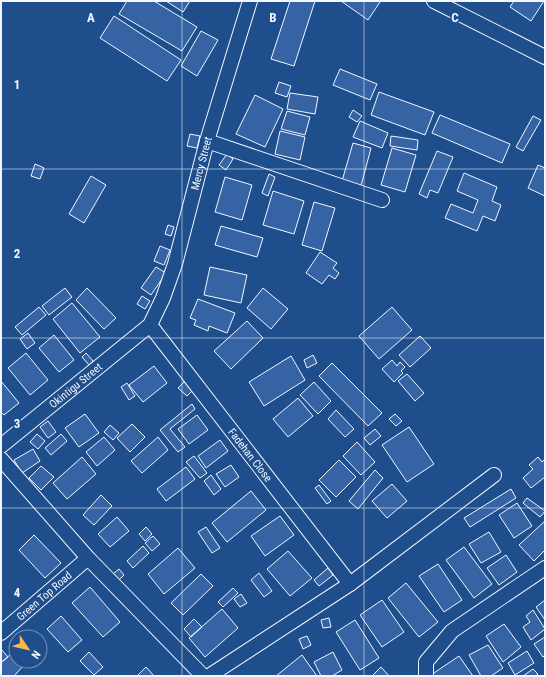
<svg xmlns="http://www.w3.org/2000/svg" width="546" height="677" viewBox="0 0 546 677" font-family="'Roboto Condensed',sans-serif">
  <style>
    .building { fill: #3563a3; stroke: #f2f6ff }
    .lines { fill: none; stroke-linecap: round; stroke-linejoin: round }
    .minor-casing { stroke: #f2f6ff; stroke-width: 16 }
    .minor { stroke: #1f4e8c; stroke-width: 14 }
    .grid { fill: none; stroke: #f2f6ff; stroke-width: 1; stroke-opacity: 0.55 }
    .labels { text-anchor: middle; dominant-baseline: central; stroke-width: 3; stroke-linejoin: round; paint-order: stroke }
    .street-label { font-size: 11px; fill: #f2f6ff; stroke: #1f4e8c }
    .grid-label { font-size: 13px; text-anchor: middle; font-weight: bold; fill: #f2f6ff; stroke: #1f4e8c; stroke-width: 3; stroke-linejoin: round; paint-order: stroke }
  </style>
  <rect width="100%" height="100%" fill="#1f4e8c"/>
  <path class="building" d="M127,1H154L197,27L182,51L119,14Z
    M166,1H190L183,12Z
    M290,1H315L294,66L271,59Z
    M341,1H379L380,2L368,20Z
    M514,1H544L531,21L510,7Z
    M114,16L181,60L167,81L100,38Z
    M201,31L218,40L197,76L181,66Z
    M340,69L377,84L370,100L333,85Z
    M279,82L291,86L287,97L275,93Z
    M379,92L434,112L425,135L371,115Z
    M290,93L318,97L315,114L287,109Z
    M255,95L283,109L265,147L236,134Z
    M353,110L362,116L357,122L349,117Z
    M287,111L310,117L305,135L281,129Z
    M440,115L510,144L502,163L432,133Z
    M533,116L541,120L523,151L516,147Z
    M360,121L388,133L382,148L353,137Z
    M280,131L305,137L300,160L275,154Z
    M190,134L200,136L197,148L187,146Z
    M391,136L418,140L417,150L390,146Z
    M353,143L371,148L361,186L342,181Z
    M392,148L416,155L405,192L381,185Z
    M437,151L453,157L438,193L430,190L427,198L419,194Z
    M227,154L233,159L226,170L219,165Z
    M35,164L44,168L40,179L31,176Z
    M538,165L545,168V196L528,188Z
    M464,173L497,187L492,201L501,205L495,221L483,216L477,231L445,218L451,204L473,213L478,200L457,191Z
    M269,174L275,177L268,196L262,193Z
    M91,176L106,185L84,223L69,214Z
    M225,177L252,185L242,220L215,212Z
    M273,191L304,201L294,234L263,225Z
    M314,202L335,208L322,251L302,245Z
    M168,225L174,227L171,236L165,234Z
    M221,226L263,238L257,257L215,245Z
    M160,246L170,250L164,265L154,261Z
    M320,252L337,263L333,268L339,273L335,279L329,275L322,284L306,273Z
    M156,267L166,273L151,295L141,288Z
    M210,267L247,275L241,303L204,295Z
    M65,288L72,297L49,315L42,306Z
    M87,288L116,318L104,329L76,300Z
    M263,288L288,309L271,329L247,308Z
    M142,296L150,301L145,309L137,304Z
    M198,299L235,313L227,333L209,326L208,331L194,325L196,320L190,318Z
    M72,303L100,337L80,353L53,319Z
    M39,307L46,315L22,335L15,327Z
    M392,307L412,330L379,359L359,336Z
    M247,321L263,338L231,369L214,351Z
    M28,333L35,343L27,349L20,339Z
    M54,335L74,360L59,372L39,348Z
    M420,336L431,348L410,367L399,355Z
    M26,353L48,380L30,395L8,368Z
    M86,353L93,361L89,365L82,357Z
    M313,355L317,363L307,368L304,360Z
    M291,356L305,380L264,406L249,382Z
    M392,360L397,366L400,362L405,367L401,371L403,373L394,382L382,369Z
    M332,363L382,413L368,426L319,376Z
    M154,366L167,383L143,402L129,385Z
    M407,374L424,393L415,401L398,381Z
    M1,381L19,403L4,415L1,412Z
    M184,382L193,390L187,396L178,388Z
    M314,382L331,401L318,414L300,395Z
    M127,383L135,396L129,400L121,387Z
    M298,398L313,416L288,437L273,419Z
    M192,404L195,409L170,429L185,447L178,452L160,430Z
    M336,410L354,429L345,437L328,419Z
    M85,414L99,433L79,447L65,428Z
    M395,414L402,421L396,426L389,419Z
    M197,415L208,430L189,444L178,429Z
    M48,421L56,432L48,438L40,427Z
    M132,424L145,437L130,452L117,438Z
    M110,425L119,433L113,440L104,432Z
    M409,427L434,464L407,482L382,445Z
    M375,429L381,436L370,445L364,438Z
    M37,434L45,441L38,449L30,442Z
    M61,434L67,441L51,455L45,448Z
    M104,437L115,450L97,466L86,452Z
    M158,437L168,450L142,473L131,461Z
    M220,440L228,451L206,468L198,456Z
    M357,442L375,462L361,475L343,456Z
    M33,449L40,461L22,473L14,460Z
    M194,456L207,473L200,478L186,462Z
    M82,457L96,474L67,499L53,483Z
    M538,457L542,462L545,459V477L531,488L523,478L533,469L529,465Z
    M339,460L356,477L336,497L319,480Z
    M231,465L239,477L225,487L216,474Z
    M41,466L54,477L41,490L29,478Z
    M186,467L195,479L166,501L157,489Z
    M375,470L383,478L358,509L349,501Z
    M211,475L221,489L214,495L204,481Z
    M392,484L407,501L387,518L372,501Z
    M319,485L331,501L327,504L315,488Z
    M511,489L516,498L470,527L464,518Z
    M251,491L266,510L227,542L212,523Z
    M101,495L112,506L94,525L83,515Z
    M527,498L545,511L540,517L523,503Z
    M517,503L532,526L514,538L499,515Z
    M280,516L294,535L265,556L251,536Z
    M117,517L129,531L110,547L98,534Z
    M545,521V550L534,561L519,545Z
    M146,527L152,534L145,541L139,534Z
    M206,527L220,548L212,553L198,532Z
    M489,532L501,552L481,563L469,544Z
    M34,535L61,563L45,578L19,550Z
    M153,536L160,544L152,551L145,543Z
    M143,546L149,553L133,568L127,561Z
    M464,547L492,584L474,598L446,560Z
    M178,548L195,568L164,594L148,574Z
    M288,551L312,578L290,596L267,569Z
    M506,555L517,572L499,585L487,568Z
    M438,564L462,600L444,612L419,576Z
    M328,568L333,575L319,586L314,580Z
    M119,569L124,575L119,580L113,574Z
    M259,573L272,591L264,597L251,580Z
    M201,574L213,586L183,615L171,603Z
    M406,583L438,622L419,637L388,598Z
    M90,587L120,622L103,637L72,603Z
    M233,588L238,593L223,607L218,602Z
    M241,594L247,603L240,607L234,599Z
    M382,600L404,632L382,647L360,615Z
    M545,600V620L536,607Z
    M222,609L238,628L205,657L189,638Z
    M533,610L545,629L531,640L523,627L530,622L526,616Z
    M61,616L82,640L68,652L47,629Z
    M329,618L331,627L323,628L321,620Z
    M194,619L202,627L191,637L184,629Z
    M355,620L379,658L360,670L336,632Z
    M504,624L521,647L503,662L486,636Z
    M307,636L311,645L303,649L299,639Z
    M545,637V655L543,657L534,644Z
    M488,645L503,668L491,676H481L469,655Z
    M1,649L8,657L1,662Z
    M527,651L534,663L515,675L508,663Z
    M89,652L103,667L94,675L80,661Z
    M333,652L342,670L332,676H321L314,662Z
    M12,653L16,657V661H20L24,665L15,675L16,676H1V663Z
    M302,655L317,676H276Z
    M459,656L473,676H432L431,675Z
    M146,667L154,676H137Z
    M381,667L389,676H372Z
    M533,669L538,674L535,676H523Z"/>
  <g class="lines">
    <defs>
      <g id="minor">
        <path d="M434,1L545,57"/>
        <path d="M207,141L382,200"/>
        <path id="s1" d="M150,325L350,584"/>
        <path id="s2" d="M1,446L150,325L163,298L175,264L207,141L250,1"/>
        <path d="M1,459L88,558L203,676"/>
        <path id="s3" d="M1,633L88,558"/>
        <path d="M209,676L350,584L494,475"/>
        <path d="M426,676V662L452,631L545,568"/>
      </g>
    </defs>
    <use href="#minor" class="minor-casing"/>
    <use href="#minor" class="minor"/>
  </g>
  <path class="grid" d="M182,1V676M364,1V676M1,169H545M1,338H545M1,508H545"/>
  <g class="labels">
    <g class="street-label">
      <text stroke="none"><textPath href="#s2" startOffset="362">Mercy Street</textPath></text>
      <text stroke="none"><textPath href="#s2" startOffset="96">Okintigu Street</textPath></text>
      <text stroke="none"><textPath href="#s1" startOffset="164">Fadehan Close</textPath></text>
      <text stroke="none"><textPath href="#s3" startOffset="57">Green Top Road</textPath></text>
    </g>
  </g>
  <g class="grid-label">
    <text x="91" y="22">A</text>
    <text x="273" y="22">B</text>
    <text x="455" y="22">C</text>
    <text x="17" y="89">1</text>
    <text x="17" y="258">2</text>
    <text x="17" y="428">3</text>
    <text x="17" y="597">4</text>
  </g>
  <rect width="546" height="677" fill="none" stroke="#f2f6ff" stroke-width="4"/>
  <g transform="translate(28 649) rotate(125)"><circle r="19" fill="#1f4e8c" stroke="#7391ba"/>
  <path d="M0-3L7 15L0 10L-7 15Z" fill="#ffb74d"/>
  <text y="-6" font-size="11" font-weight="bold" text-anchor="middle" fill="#f2f6ff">N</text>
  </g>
</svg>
